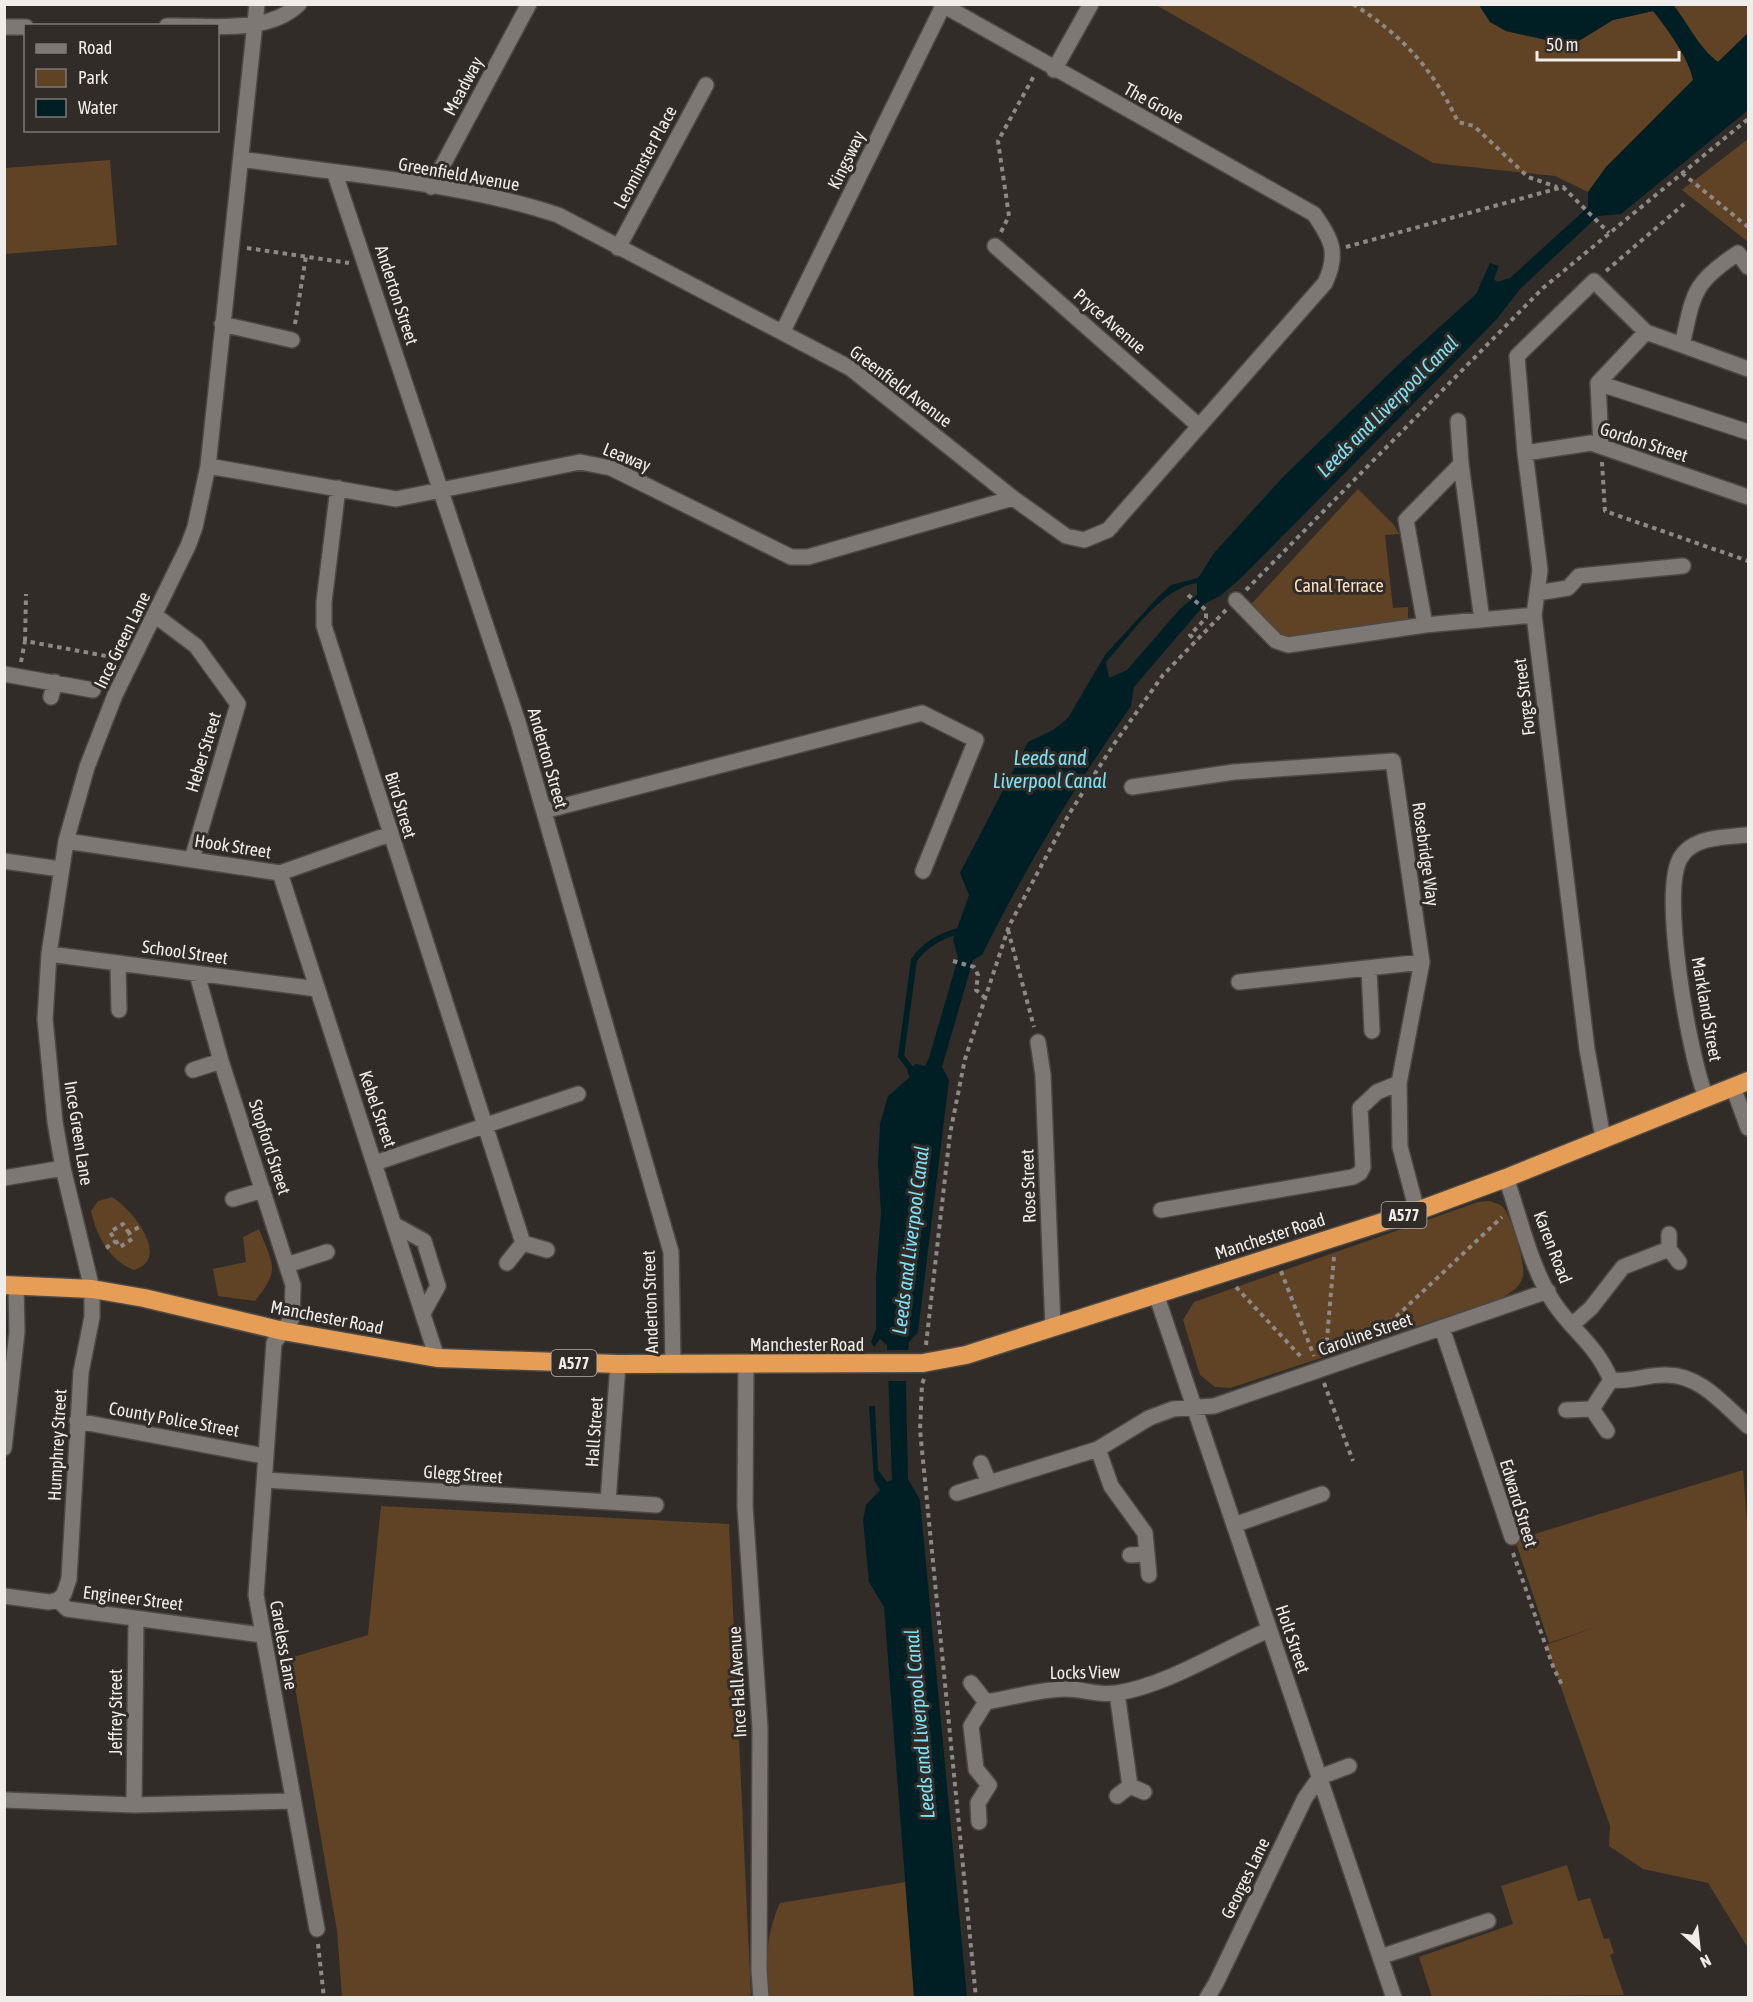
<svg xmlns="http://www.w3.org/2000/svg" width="1753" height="2002" viewBox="0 0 1753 2002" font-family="'Asap Condensed',sans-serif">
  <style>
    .green { fill: #604225 }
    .water { fill: #001f25; fill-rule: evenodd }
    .pier { fill: #312c28 }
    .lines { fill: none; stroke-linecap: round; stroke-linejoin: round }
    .stream { stroke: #001f25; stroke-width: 6 }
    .minor-casing { stroke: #4c4945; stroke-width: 18 }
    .highway-casing { stroke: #4c4945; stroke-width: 21 }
    .path { stroke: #8d8986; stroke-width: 4; stroke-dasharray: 4.5 4.5; stroke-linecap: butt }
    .minor { stroke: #7d7873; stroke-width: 15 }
    .highway { stroke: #e69e57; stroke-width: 18 }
    .labels { text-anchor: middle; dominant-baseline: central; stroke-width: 6; stroke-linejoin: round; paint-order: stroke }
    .shield { fill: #312c28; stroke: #b6b2af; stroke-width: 1.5 }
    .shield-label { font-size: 16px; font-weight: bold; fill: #efece9 }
    .street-label { font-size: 18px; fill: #efece9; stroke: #312c28 }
    .park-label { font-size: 18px; fill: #fddec2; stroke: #312c28 }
    .water-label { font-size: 20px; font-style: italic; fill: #7ae3f9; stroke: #312c28 }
  </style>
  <rect width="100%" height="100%" fill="#312c28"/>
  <path class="green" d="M1156,5H1479L1490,22L1506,31L1560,43L1577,42L1613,20L1653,11C1667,28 1689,59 1693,80L1607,167L1588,192L1555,176L1433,163Z
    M1673,5H1748V33L1718,62C1697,46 1689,24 1673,5Z
    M1748,139V242L1682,190Z
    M110,160L117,245L5,254V168Z
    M1358,489L1394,525L1399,534L1385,535L1393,608L1408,607V618L1403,626L1275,648L1242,614Z
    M112,1197C132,1209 172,1258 134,1270C109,1260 97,1237 91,1211L98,1201Z
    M1490,1201C1494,1203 1500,1204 1503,1207C1511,1216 1526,1265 1523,1276C1521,1287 1510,1293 1500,1299L1230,1388L1215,1387L1200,1375L1183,1320L1194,1302L1478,1202Z
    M259,1229C273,1265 281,1269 255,1301L218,1296L213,1269L246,1262L243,1237Z
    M1743,1470L1748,1535V1948L1708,1883L1643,1869L1609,1846L1610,1826L1546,1645L1596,1627L1549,1643L1515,1540Z
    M381,1506L729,1524L751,1997H342L337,1931L290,1658L368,1635Z
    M1567,1865L1578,1901L1590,1898L1604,1939L1609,1938L1614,1953L1610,1955L1624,1995L1432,1997L1419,1957L1513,1924L1501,1886Z
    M906,1882L914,1997L767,1998C764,1967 767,1930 780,1903Z"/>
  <path class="water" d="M1479,5H1673C1689,24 1697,46 1718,62L1748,33V110L1621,214L1598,216L1520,289L1497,319L1240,579L1220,596L1206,603L1134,687L1131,706C1075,786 1025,868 982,955L973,960L942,1067L949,1080L918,1332L909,1342L906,1387L908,1479L920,1500L967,1997H914L884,1607L869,1582L863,1520L866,1505L880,1490L874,1480L869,1406H875L878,1470L887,1482L892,1480L887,1345L880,1339L874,1347L871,1342L876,1329V1278L881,1212L878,1163L880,1124L888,1096L910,1077L907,1071L916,1064L925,1066L929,1058L958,958L953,940L969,895L960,873L1028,742L1053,730L1068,718L1105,655L1157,598L1171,585L1198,578L1214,553L1282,478L1400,363L1476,294L1490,263L1499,266L1494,279L1497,282L1510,278L1588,207V192L1606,167L1693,80C1690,60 1667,28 1653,11L1613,20L1577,42L1560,43L1506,31L1490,22ZM1197,583V595L1180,609L1127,670L1109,678L1106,662C1129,637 1162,587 1197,583Z"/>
  <path class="pier" d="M884,1350H912L910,1381H886Z"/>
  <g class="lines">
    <path class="stream" d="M915,1071L910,1068L901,1056L914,960C925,944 942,935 962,930"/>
    <defs>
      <path id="minor" d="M167,26C208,25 268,35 299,4
        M4,27H26
        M1054,70L1091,4
        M241,159C345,175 459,182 558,215L850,368L1013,498L1066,536L1084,540L1108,530L1325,283C1339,253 1332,240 1314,214L941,4
        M335,174L518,722L671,1252L673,1364
        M431,187L529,4
        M995,246L1199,426
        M618,248L706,85
        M222,324L292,340
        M783,331L943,6
        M1682,345C1694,294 1691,284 1738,253L1748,267
        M1598,383L1748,432
        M1458,421L1461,464L1406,520L1425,625L1534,615
        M1601,446L1598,383L1646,332
        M1525,453L1591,443L1748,497
        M1461,464L1482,620
        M208,466L396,499L580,462L611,468L791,557H808L1013,498
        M338,488L324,602V626L523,1243L507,1263
        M1537,593L1568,588L1579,576L1683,566
        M1236,600L1276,641L1288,645L1425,625
        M156,616L196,646L238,704L192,859
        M4,674L93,690
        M51,697L55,682
        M1132,787L1234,772L1393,761L1422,962L1399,1083L1400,1147L1417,1211
        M544,811L922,713L976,740L923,871
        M66,841L280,873L390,834
        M4,861L60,869
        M280,873L437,1358
        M49,954L317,989
        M118,963L119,1010
        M1369,969L1372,1031
        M197,974L221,1061L293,1285L292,1318L274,1343L256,1595L317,1929
        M1239,982L1422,962
        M1038,1042L1043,1075L1053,1328
        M193,1070L221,1061
        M1733,1087L1748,1128
        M1706,1097C1690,1059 1659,890 1681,857C1694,836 1727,837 1748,835
        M1603,1138L1587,1049L1534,615L1540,570L1525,453L1517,356L1594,281L1646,332L1748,369
        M375,1163L578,1094
        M4,1178L63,1168
        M1506,1178C1520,1217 1531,1269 1554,1303C1574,1333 1595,1343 1611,1380C1634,1382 1647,1374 1667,1375C1701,1375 1725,1406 1748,1426
        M233,1199L263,1190
        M1161,1210L1353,1177L1360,1173L1363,1167L1360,1108L1377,1092L1399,1083
        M395,1225L424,1241L438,1286L423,1313
        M1669,1234V1249L1679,1262
        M523,1243L547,1250
        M287,1265L327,1252
        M1156,1294L1394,1998
        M1573,1324L1591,1308L1623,1267L1669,1249
        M1442,1328L1512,1537
        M746,1365L745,1506L760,1728L759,1970L761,1998
        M1592,1409L1611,1380
        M1566,1410L1592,1409L1607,1431
        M77,1421L264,1456
        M4,1448L17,1332L16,1285
        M1098,1449L1111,1486L1145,1533L1147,1554
        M266,1480L656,1505
        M989,1483L1098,1449L1149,1418L1173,1409L1214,1406L1548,1291
        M957,1493L989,1483L981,1463
        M608,1502L618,1364
        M1234,1525L1322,1494
        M1130,1555L1147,1554L1149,1575
        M4,1596L49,1602L58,1600
        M58,1600L64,1594L69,1579L81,1372L92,1317V1289L63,1168L55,1122L45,1019L49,954L66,841L87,767L115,695L188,546L195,527L208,466L257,4
        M58,1600L67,1609L262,1635
        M971,1683L986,1702C1011,1698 1037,1690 1063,1689C1081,1688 1098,1696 1117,1693C1168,1685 1221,1650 1269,1630
        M1117,1693L1130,1786
        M1117,1796L1130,1786L1144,1792
        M4,1800L134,1805L293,1801
        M134,1805L136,1619
        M979,1822L978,1803L989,1785L976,1769L971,1726L986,1702
        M1380,1957L1488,1921
        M1207,1998L1216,1983L1305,1798L1320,1777L1349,1766"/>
      <path id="highway" d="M4,1285L92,1289L144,1298L283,1331L437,1358L618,1364L923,1363L966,1355L1417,1211L1506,1178L1748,1081"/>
    </defs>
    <use href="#minor" class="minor-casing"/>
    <use href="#highway" class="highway-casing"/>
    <path class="path" d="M1353,4C1403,36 1433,69 1458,122L1474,126L1528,177L1557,187
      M1682,173L1748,227
      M1001,232L1009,216L998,141L1035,74
      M1346,247L1563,187L1609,233
      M247,248L349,263
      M1606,271L1684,204
      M295,324L306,256
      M1602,462L1605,511L1748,561
      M1246,590L1543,288L1748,119
      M1188,595L1206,610V618L1190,635L1196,641
      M25,641L26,594
      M21,662L25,641L117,658
      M1008,930L1034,1027
      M953,961L974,967L978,975L976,990L984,997
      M129,1233L123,1224L110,1232L120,1247L132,1239L129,1233L139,1227
      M106,1248L116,1241
      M1281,1271L1314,1356
      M1236,1287L1302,1358
      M1383,1329L1502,1217
      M926,1345L950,1134L965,1059L1009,926L1069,814L1114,744L1163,675L1226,610
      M1326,1351L1334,1257
      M924,1379L922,1384L920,1430L976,1998
      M1324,1383L1353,1461
      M1513,1553L1554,1669L1563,1687
      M318,1944L324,1998"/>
    <use href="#minor" class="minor"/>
    <use href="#highway" class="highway"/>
  </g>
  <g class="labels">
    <g class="shield">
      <rect x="1381.5" y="1202" width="45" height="26" rx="4.5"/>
      <rect x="551.5" y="1350" width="45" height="26" rx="4.5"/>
    </g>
    <g class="shield-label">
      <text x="1404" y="1215">A577</text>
      <text x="574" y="1363">A577</text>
    </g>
    <g class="street-label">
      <text transform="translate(463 86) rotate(-62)">Meadway</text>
      <text transform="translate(1154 103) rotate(29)">The Grove</text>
      <text transform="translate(645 157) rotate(-62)">Leominster Place</text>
      <text transform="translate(846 160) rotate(-64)">Kingsway</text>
      <text transform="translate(459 174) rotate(10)">Greenfield Avenue</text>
      <text transform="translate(397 295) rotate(72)">Anderton Street</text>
      <text transform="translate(1110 321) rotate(41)">Pryce Avenue</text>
      <text transform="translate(901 386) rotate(37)">Greenfield Avenue</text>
      <text transform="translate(1644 442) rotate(18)">Gordon Street</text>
      <text transform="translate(627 457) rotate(22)">Leaway</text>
      <text transform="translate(122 640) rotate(-64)">Ince Green Lane</text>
      <text transform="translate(1524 697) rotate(-97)">Forge Street</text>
      <text transform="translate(203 752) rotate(-73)">Heber Street</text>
      <text transform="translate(548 758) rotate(74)">Anderton Street</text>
      <text transform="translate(401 805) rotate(73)">Bird Street</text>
      <text transform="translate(233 846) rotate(9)">Hook Street</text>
      <text transform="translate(1426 854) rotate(82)">Rosebridge Way</text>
      <text transform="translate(185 952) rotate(8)">School Street</text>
      <text transform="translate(1707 1009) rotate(80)">Markland Street</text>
      <text transform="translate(378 1109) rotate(71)">Kebel Street</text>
      <text transform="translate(79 1133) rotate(81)">Ince Green Lane</text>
      <text transform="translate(270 1147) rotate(72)">Stopford Street</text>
      <text transform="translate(1028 1186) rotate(-92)">Rose Street</text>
      <text transform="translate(1270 1236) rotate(-18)">Manchester Road</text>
      <text transform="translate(1553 1247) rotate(69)">Karen Road</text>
      <text transform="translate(650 1302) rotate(-92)">Anderton Street</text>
      <text transform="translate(327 1317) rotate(11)">Manchester Road</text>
      <text transform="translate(1365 1334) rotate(-19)">Caroline Street</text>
      <text x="807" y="1344">Manchester Road</text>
      <text transform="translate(174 1419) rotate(10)">County Police Street</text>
      <text transform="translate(594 1432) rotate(-86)">Hall Street</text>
      <text transform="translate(57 1445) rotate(-87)">Humphrey Street</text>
      <text transform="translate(463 1474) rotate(4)">Glegg Street</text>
      <text transform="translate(1519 1503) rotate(73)">Edward Street</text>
      <text transform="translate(133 1598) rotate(7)">Engineer Street</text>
      <text transform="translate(1293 1639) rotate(71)">Holt Street</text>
      <text transform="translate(284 1645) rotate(80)">Careless Lane</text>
      <text transform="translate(1085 1672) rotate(-1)">Locks View</text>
      <text transform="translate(737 1682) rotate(-93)">Ince Hall Avenue</text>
      <text transform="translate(115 1712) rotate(-90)">Jeffrey Street</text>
      <text transform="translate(1245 1878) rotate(-64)">Georges Lane</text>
    </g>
    <g class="park-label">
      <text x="1339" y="585">Canal Terrace</text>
    </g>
    <g class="water-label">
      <text transform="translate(1387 406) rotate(-45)">Leeds and Liverpool Canal</text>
      <text x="1050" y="757">Leeds and<tspan x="1050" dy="23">Liverpool Canal</tspan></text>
      <text transform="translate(910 1240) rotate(-83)">Leeds and Liverpool Canal</text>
      <text transform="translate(919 1724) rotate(-95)">Leeds and Liverpool Canal</text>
    </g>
  </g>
  <rect width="1753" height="2002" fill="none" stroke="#efece9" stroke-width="12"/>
  <rect x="24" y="24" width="195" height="108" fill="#312c28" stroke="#7d7975" stroke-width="1.5"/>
  <rect x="36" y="44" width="30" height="9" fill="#7d7873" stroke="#7d7975" stroke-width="1.5"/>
  <text x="78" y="54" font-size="18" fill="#efece9">Road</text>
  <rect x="36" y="69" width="30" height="18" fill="#604225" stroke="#7d7975" stroke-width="1.5"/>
  <text x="78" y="84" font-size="18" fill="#efece9">Park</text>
  <rect x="36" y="99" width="30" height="18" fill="#001f25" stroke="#7d7975" stroke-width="1.5"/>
  <text x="78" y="114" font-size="18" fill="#efece9">Water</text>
  <g transform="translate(1699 1948) rotate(153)" stroke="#312c28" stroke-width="4.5" paint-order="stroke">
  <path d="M0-4.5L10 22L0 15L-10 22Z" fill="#efece9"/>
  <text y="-9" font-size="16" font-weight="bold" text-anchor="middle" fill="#efece9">N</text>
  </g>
  <path d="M1537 51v9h142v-9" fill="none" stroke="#efece9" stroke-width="3"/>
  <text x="1546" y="51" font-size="18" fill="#efece9" stroke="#312c28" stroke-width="4.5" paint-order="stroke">50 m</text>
</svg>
